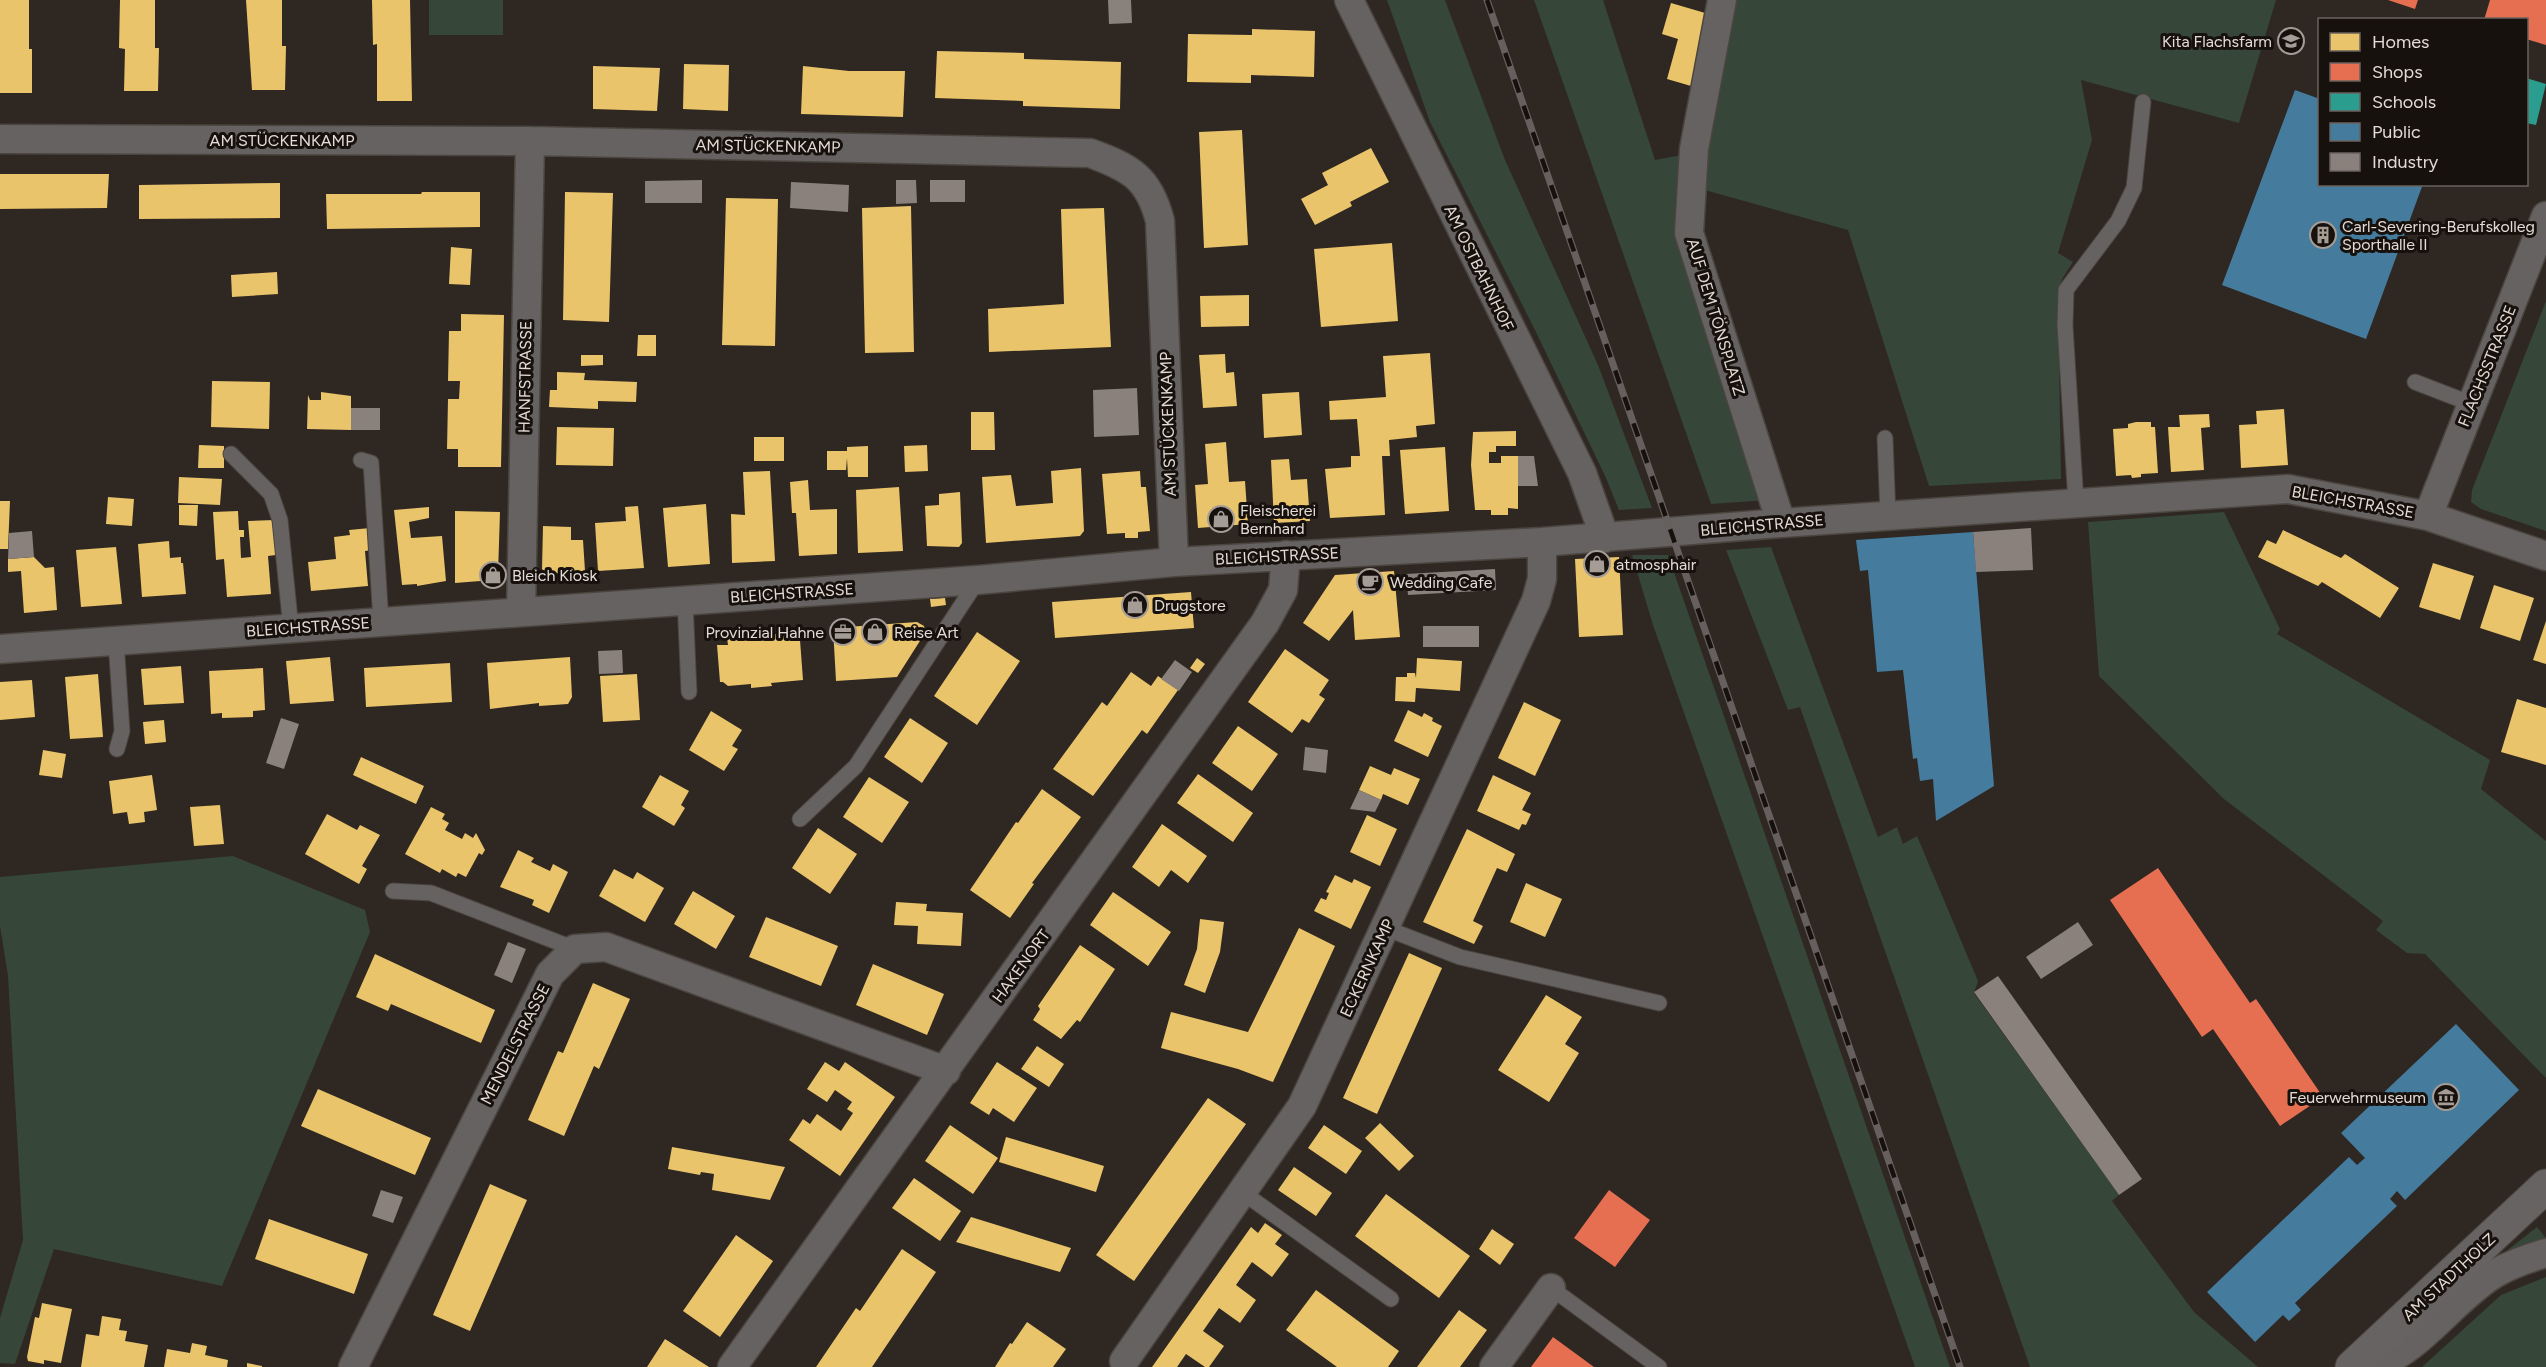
<svg xmlns="http://www.w3.org/2000/svg" width="2546" height="1367" viewBox="0 0 2546 1367" font-family="Figtree,sans-serif">
  <style>
    .green { fill: #364639 }
    .homes { fill: #e9c46a }
    .shops { fill: #e76f51 }
    .schools { fill: #2a9d8f }
    .public { fill: #457b9d }
    .industry { fill: #8a817c }
    .lines { fill: none; stroke-linecap: round; stroke-linejoin: round }
    .lane-casing { stroke: #4b453f; stroke-width: 17 }
    .street-casing { stroke: #4b453f; stroke-width: 31 }
    .secondary-casing { stroke: #4b453f; stroke-width: 35 }
    .lane { stroke: #656261; stroke-width: 15 }
    .street { stroke: #656261; stroke-width: 28 }
    .secondary { stroke: #686363; stroke-width: 33 }
    .rail-casing { stroke: #655f5e; stroke-width: 7 }
    .rail { stroke: #17110d; stroke-width: 4.5; stroke-dasharray: 14; stroke-linecap: butt }
    .labels { text-anchor: middle; dominant-baseline: central; stroke-width: 6; stroke-linejoin: round; paint-order: stroke }
    .poi-label { font-size: 16px; fill: #e4dbd5; stroke: #17110d; text-anchor: start }
    .street-label { font-size: 16px; fill: #e4dbd5; stroke: #17110d }
  </style>
  <rect width="100%" height="100%" fill="#2f2722"/>
  <path class="green" d="M429,0H503V35H429Z
    M1387,0H1445L1505,160L1598,365L1652,508L1619,510L1606,478L1534,328L1430,122Z
    M1534,0H1603L1655,160L1682,155L1767,500L1711,504Z
    M1733,0H2276L2239,123L2081,80L2092,140L2058,253L2073,262L2062,279L2058,293L2061,479L1929,486L1848,230L1701,189Z
    M2546,301V531L2481,509L2471,502L2472,490Z
    M2224,512L2280,629L2277,634L2490,760L2481,789L2546,841V1078L2425,954L2407,953L2376,930L2383,921L2224,799L2099,676L2088,522Z
    M1771,547L1878,837L1897,827L1903,844L1917,836L1978,981L1974,993L2119,1195L2112,1201L2194,1312L2258,1367H2030L1800,707L1788,710L1726,550Z
    M1632,555H1668L1950,1367H1915L1653,625Z
    M233,856L365,910L370,932L222,1286L54,1249L15,1364L0,1363V1318L23,1240L8,976L0,926V877Z
    M2537,1227L2546,1238V1243L2491,1263Z
    M2546,1277V1367H2422L2501,1295Z"/>
  <path class="homes" d="M0,0H29V49H32V93H0Z
    M120,0H155V48H159L158,91H124L125,49L119,48Z
    M246,0H282V46H286L285,90H252Z
    M372,0H410L412,101H377V44L373,45Z
    M1671,3L1712,15L1691,86L1667,79L1678,39L1662,34Z
    M1252,29L1315,31L1314,77L1251,75V83L1187,82L1188,34L1252,35Z
    M937,51L1024,53V59L1121,62L1120,109L1023,106V101L935,98Z
    M684,64L729,65L728,111L683,109Z
    M593,66L660,68L657,111L593,109Z
    M803,66L849,71H905L903,117L801,114Z
    M1242,130L1248,245L1204,248L1199,132Z
    M1371,148L1389,182L1350,202L1352,206L1315,225L1301,199L1328,185L1322,173Z
    M0,174H109L107,208L0,209Z
    M280,183V218L139,219V185Z
    M422,192H480V227L327,229L326,194H421Z
    M565,192L613,193L609,322L563,320Z
    M726,198L778,199L775,346L722,345Z
    M911,206L914,352L865,353L862,208Z
    M1104,208L1111,347L989,352L988,309L1064,304L1061,209Z
    M1392,243L1398,321L1321,327L1314,249Z
    M451,247L472,249L470,285L449,284Z
    M277,272L278,294L232,297L231,275Z
    M1249,295V326L1201,327L1200,296Z
    M461,314L504,315L501,467H458V449H447L448,399H459L460,381H448L449,331H461Z
    M638,335H656V356H637Z
    M1430,353L1435,424L1416,426L1417,437L1389,440L1390,456H1382L1385,515L1330,518L1325,469L1351,467V456H1360L1357,419L1330,420L1329,401L1386,397L1383,356Z
    M1225,354L1226,373L1234,372L1237,406L1203,408L1199,355Z
    M581,355H603V365L581,366Z
    M557,372L585,373L584,380L637,382L636,402L598,401V409L549,407L550,390H557Z
    M212,381L270,382L269,429L211,427Z
    M321,392L351,396V430L307,429L308,395L310,400H321Z
    M1299,392L1302,435L1264,438L1262,394Z
    M2284,409L2288,465L2241,468L2239,425L2257,424L2256,411Z
    M971,412H994L995,450H971Z
    M2209,414L2210,427L2201,428L2204,470L2171,472L2168,427H2180L2179,415Z
    M2136,422H2151V427H2155L2158,473L2141,474V477L2132,478L2131,475L2116,476L2113,429L2128,428V424Z
    M557,427L614,428L613,466L556,465Z
    M1516,431V446H1496V452H1489V463H1501V456H1518V509L1508,508V515H1491V510H1475L1471,465L1473,432Z
    M754,437H784V461H754Z
    M1226,442L1229,482L1245,481L1248,524L1198,528L1195,485L1208,484L1205,444Z
    M199,445L224,446V468H198Z
    M927,445L928,471L905,472L904,446Z
    M868,446V477H848L847,458L846,470H827V451H847V447Z
    M1445,447L1449,511L1405,514L1400,450Z
    M1289,459L1291,480L1307,479L1310,521L1274,523L1271,460Z
    M1081,468L1084,531L1080,536L986,543L982,477L1011,475L1016,506L1053,503L1051,471Z
    M770,471L775,561L732,563L731,514L745,515L743,472Z
    M1140,471L1141,487H1146L1150,531L1138,532V538H1125V533L1107,534L1102,474Z
    M179,477L222,479L220,505L178,503Z
    M808,480L810,510L837,509V554L799,556L796,513H792L790,482Z
    M899,487L903,551L858,553L856,490Z
    M960,492L962,543L959,547L927,546L925,506L939,505V494Z
    M108,497L134,499L132,526L106,524Z
    M0,501H10L8,549H0Z
    M706,504L710,564L668,567L663,508Z
    M179,505H198L197,526L179,525Z
    M638,506L644,568L598,571L595,523L626,521L625,507Z
    M429,507V518L409,522L411,538L442,536L446,581L417,586V584L402,585L394,510Z
    M238,511L239,530H244V537H240L241,558L251,557L248,521L274,520L276,555L268,556L271,594L227,597L224,559L216,560L213,512Z
    M455,511L500,512L498,574L493,580L455,583Z
    M543,526L571,527V540H583L585,571L547,574L542,569Z
    M370,528L372,550L365,551L368,586L311,591L308,562L336,559L334,537L350,535L349,530Z
    M2283,530L2341,558L2345,554L2399,588L2380,618L2322,582L2318,586L2258,557L2267,540L2276,544Z
    M169,541L170,558L181,557V563H183L186,594L142,597L138,544Z
    M116,547L122,604L81,607L76,550Z
    M34,557L45,568L54,567L57,610L24,613L21,571L8,572V559Z
    M1619,557L1623,635L1579,637L1575,559Z
    M2433,563L2474,576L2460,620L2419,607Z
    M1394,571L1400,637L1355,640L1353,610L1329,641L1303,623L1335,575Z
    M2494,585L2534,598L2520,641L2480,628Z
    M1191,592L1194,628L1055,638L1052,602Z
    M945,598L946,605L931,607L930,599Z
    M2546,621V664L2533,660Z
    M917,622L924,626L925,633L897,677L836,681L833,628Z
    M977,632L1020,661L977,725L934,696Z
    M789,633L790,641L800,640L803,680L771,683L772,686L751,688V684L728,686L723,682H720L717,645H728L727,638Z
    M1285,649L1329,680L1319,695L1325,699L1309,723L1302,719L1292,733L1248,702Z
    M330,657L334,701L290,704L286,661Z
    M570,657L572,697L568,704L539,706V703L490,709L487,663Z
    M1197,658L1205,664L1198,673L1190,668Z
    M1417,658L1462,661L1460,691L1416,688L1415,702L1395,701L1396,677H1407V673H1415L1416,678Z
    M450,663L452,702L366,707L364,668Z
    M181,666L184,703L144,705L141,669Z
    M263,668L265,710L253,711V717L222,718V713L211,714L209,671Z
    M1131,672L1151,686L1158,676L1178,690L1147,734L1142,730L1093,796L1053,769L1102,702L1107,706Z
    M98,674L103,737L70,739L65,677Z
    M637,674L640,720L603,722L600,676Z
    M32,680L35,717L0,720V682Z
    M2517,699L2546,708V765L2501,752Z
    M1524,702L1561,720L1535,776L1498,758Z
    M1408,710L1422,717L1424,713L1433,718L1432,721L1442,726L1428,757L1394,741Z
    M711,711L742,730L732,746L738,749L724,771L689,750Z
    M910,718L948,743L922,783L884,757Z
    M164,720L166,742L145,744L143,722Z
    M1238,726L1278,754L1252,791L1212,763Z
    M43,750L66,754L62,778L39,775Z
    M361,757L424,786L416,804L353,775Z
    M1370,766L1391,775L1394,768L1420,779L1408,805L1383,794L1381,800L1359,790Z
    M1198,774L1253,813L1233,842L1177,803Z
    M152,775L157,810L144,812L145,822L129,824L127,812L113,814L109,781Z
    M660,775L689,791L681,805L685,808L674,826L642,807Z
    M1493,775L1531,793L1522,810L1531,814L1526,825L1522,824L1519,830L1477,811Z
    M869,777L909,802L882,843L843,817Z
    M1042,789L1081,817L1032,883L1034,884L1010,918L970,890L1016,822L1018,823Z
    M220,805L224,844L194,846L190,807Z
    M431,807L445,814L442,819L449,823L445,830L462,839L465,833L473,838L476,833L485,850L482,855L479,853L466,877L458,873L456,877L442,869L440,873L405,854Z
    M327,814L357,830L360,825L380,835L362,866L367,869L359,884L305,854Z
    M1367,815L1397,829L1380,866L1350,852Z
    M1162,824L1207,856L1188,883L1171,870L1159,887L1132,867Z
    M818,828L857,854L830,894L792,868Z
    M1467,829L1515,854L1507,872L1497,868L1473,921L1483,926L1474,944L1423,922Z
    M518,850L534,858L531,862L550,871L553,864L568,872L549,913L532,905L534,900L500,887Z
    M614,869L633,879L637,872L664,888L645,922L599,896Z
    M1335,875L1352,883L1354,879L1371,887L1351,929L1314,911L1321,898L1326,900L1329,893L1326,892Z
    M1526,883L1562,899L1545,937L1510,922Z
    M693,891L735,916L716,949L674,924Z
    M1113,892L1171,932L1148,966L1090,925Z
    M896,902L927,904L926,911L963,913L961,946L917,944L918,926L894,925Z
    M766,917L838,946L821,986L749,957Z
    M1200,919L1224,922L1220,952L1205,993L1184,985L1197,949Z
    M1299,928L1335,946L1273,1082L1238,1069L1161,1048L1171,1012L1248,1032Z
    M1080,945L1115,969L1080,1022L1077,1020L1061,1039L1033,1020L1040,1009L1038,1006Z
    M1409,953L1442,968L1377,1114L1343,1098Z
    M375,954L495,1010L481,1043L391,1004L388,1011L356,997Z
    M873,964L944,994L927,1035L856,1005Z
    M593,983L630,999L599,1069L594,1066L564,1136L528,1120L558,1051L563,1053Z
    M1546,995L1582,1017L1565,1044L1579,1053L1549,1102L1498,1070Z
    M1037,1046L1064,1064L1049,1087L1021,1069Z
    M825,1062L839,1071L845,1062L895,1097L840,1176L789,1140L803,1119L810,1124L817,1114L841,1131L853,1113L847,1109L852,1102L835,1090L827,1102L807,1089Z
    M997,1062L1037,1088L1014,1122L993,1108L989,1115L970,1103Z
    M318,1089L431,1138L415,1175L301,1126Z
    M1208,1098L1246,1124L1134,1281L1096,1255Z
    M1380,1123L1414,1156L1399,1171L1365,1138Z
    M950,1125L998,1158L973,1194L925,1161Z
    M1324,1125L1362,1151L1346,1174L1308,1148Z
    M1006,1137L1104,1166L1096,1192L999,1162Z
    M672,1147L785,1167L770,1200L712,1190L714,1174L701,1172L700,1175L668,1169Z
    M1294,1167L1332,1193L1316,1216L1278,1190Z
    M914,1178L961,1211L940,1241L892,1208Z
    M490,1184L527,1200L470,1331L433,1315Z
    M1386,1194L1470,1256L1439,1298L1355,1236Z
    M971,1217L1071,1248L1060,1272L956,1242Z
    M269,1219L368,1254L354,1294L255,1259Z
    M1265,1223L1282,1235L1275,1244L1289,1254L1272,1277L1252,1262L1236,1285L1256,1300L1240,1323L1219,1308L1203,1331L1224,1346L1209,1367H1205L1186,1354L1177,1367H1152L1251,1227L1258,1233Z
    M1492,1229L1514,1244L1500,1265L1479,1249Z
    M736,1235L773,1261L720,1337L683,1311Z
    M902,1249L936,1272L872,1367H816L856,1308L860,1311Z
    M1316,1290L1399,1351L1388,1367H1337L1286,1330Z
    M42,1303L72,1309L61,1363L44,1360V1364L28,1361L27,1357L35,1317L39,1318Z
    M1459,1310L1487,1330L1460,1367H1417Z
    M102,1316L121,1319L119,1330L127,1331L125,1341L148,1345L144,1367H81L86,1334L99,1336Z
    M1027,1322L1066,1349L1053,1367H995L1010,1343L1012,1344Z
    M665,1339L709,1367H647Z
    M192,1343L207,1346L205,1355L228,1360L227,1367H164L167,1349L190,1353Z
    M247,1363L262,1366V1367H247Z"/>
  <path class="shops" d="M2388,0H2418L2415,9Z
    M2490,0H2546V45L2526,39V20H2484Z
    M2158,868L2250,1003L2256,999L2323,1097L2280,1126L2213,1029L2202,1037L2110,900Z
    M1609,1190L1650,1220L1615,1267L1574,1238Z
    M1553,1337L1594,1367H1531Z"/>
  <path class="schools" d="M2526,78L2546,84L2536,125L2526,123Z"/>
  <path class="public" d="M2295,90L2320,99V184H2423L2366,339L2222,285Z
    M1973,532L1994,786L1936,821L1933,779L1920,781L1917,758L1913,759L1903,670L1877,672L1868,570L1860,571L1856,540Z
    M2456,1024L2519,1090L2405,1200L2397,1191L2390,1199L2397,1206L2295,1303L2301,1310L2289,1321L2283,1315L2255,1342L2207,1292L2349,1157L2357,1165L2365,1158L2341,1133Z"/>
  <path class="industry" d="M1108,0H1131L1132,23L1109,24Z
    M702,180V203H645V181Z
    M896,180H916L917,203L896,204Z
    M930,180H965V202H930Z
    M791,182L849,185L848,212L790,208Z
    M1137,388L1139,435L1094,437L1093,390Z
    M351,408H380V430H351Z
    M1518,456H1534L1538,486H1518Z
    M2031,528L2033,570L1976,572L1973,532Z
    M32,531L34,557L8,559L9,533Z
    M1495,569L1496,590L1408,595L1406,574Z
    M1423,626H1479V647H1423Z
    M622,650L623,673L599,674L598,651Z
    M1175,660L1192,672L1179,691L1161,679Z
    M281,718L299,724L284,769L266,763Z
    M1305,747L1328,750L1326,773L1303,770Z
    M1359,790L1381,800L1375,812L1350,809Z
    M2078,922L2093,945L2041,979L2026,957Z
    M508,942L526,949L512,983L494,975Z
    M1998,976L2142,1179L2119,1195L1974,992Z
    M381,1190L403,1197L393,1223L372,1216Z"/>
  <g class="lines">
    <defs>
      <path id="lane" d="M2415,382L2472,404
        M1885,438L1888,516
        M231,454L271,494L280,520L291,629
        M361,460L371,463L381,622
        M2076,503L2065,326L2066,290L2118,221L2134,188L2143,102
        M685,600L689,692
        M116,641L122,731L117,749
        M800,819L856,766L978,580
        M393,891L431,893L575,949
        M1385,928L1460,957L1659,1003
        M1242,1192L1391,1299
        M1551,1288L1659,1367"/>
      <path id="street" d="M1349,0L1582,473L1605,538
        M1722,0L1694,149L1689,233L1781,523
        M0,139L530,141L1090,153C1131,168 1149,178 1160,221L1174,562
        M2428,516L2546,216
        M521,612L530,141
        M0,649L978,580L1174,562L1542,542L1781,523L2288,489L2428,516L2546,556
        M1124,1361L1302,1106L1536,601L1542,579V542
        M353,1367L550,974L575,949L606,947L946,1071
        M732,1367L1265,623L1283,590L1286,555
        M1494,1367L1551,1288
        M2372,1367C2421,1350 2451,1301 2494,1274C2509,1265 2529,1258 2546,1253"/>
      <path id="secondary" d="M2352,1367L2546,1186"/>
    </defs>
    <use href="#lane" class="lane-casing"/>
    <use href="#street" class="street-casing"/>
    <use href="#secondary" class="secondary-casing"/>
    <use href="#lane" class="lane"/>
    <use href="#street" class="street"/>
    <use href="#secondary" class="secondary"/>
    <defs>
      <path id="rail" d="M1487,0L1960,1367"/>
    </defs>
    <use href="#rail" class="rail-casing"/>
    <use href="#rail" class="rail"/>
  </g>
  <defs>
    <symbol id="school-ring" viewBox="-11 -11 22 22"><circle r="9.5" fill="#17110d" stroke="#a59c96" stroke-width="1.5"/><path d="M0-5L7-2L0 1L-7-2ZM-4 1L0 2.5L4 1V4Q0 6-4 4Z" fill="#a59c96"/></symbol>
    <symbol id="building-ring" viewBox="-11 -11 22 22"><circle r="9.5" fill="#17110d" stroke="#a59c96" stroke-width="1.5"/><path d="M-4-6H4V6H1V3H-1V6H-4ZM-2.5-4.3h1.7v1.8h-1.7ZM.8-4.3h1.7v1.8H.8ZM-2.5-1h1.7V.8h-1.7ZM.8-1h1.7V.8H.8Z" fill="#a59c96"/></symbol>
    <symbol id="shop-ring" viewBox="-11 -11 22 22"><circle r="9.5" fill="#17110d" stroke="#a59c96" stroke-width="1.5"/><path d="M-5-2.5h2.3a2.7 3.5 0 0 1 5.4 0H5L5.5 6h-11ZM-1.5-2.5h3a1.5 2.3 0 0 0-3 0Z" fill="#a59c96"/></symbol>
    <symbol id="cafe-ring" viewBox="-11 -11 22 22"><circle r="9.5" fill="#17110d" stroke="#a59c96" stroke-width="1.5"/><path d="M-5.5-4.5H6V0H3Q3 3.5 0 3.5H-2.5Q-5.5 3.5-5.5 0ZM3-3.2v2h1.7v-2ZM-6 4.5H4V6H-6Z" fill="#a59c96"/></symbol>
    <symbol id="office-ring" viewBox="-11 -11 22 22"><circle r="9.5" fill="#17110d" stroke="#a59c96" stroke-width="1.5"/><path d="M-6-3h4V-5.5h4V-3h4V5H-6ZM-1-4.5V-3h2v-1.5ZM-6 0V1H6V0Z" fill="#a59c96"/></symbol>
    <symbol id="museum-ring" viewBox="-11 -11 22 22"><circle r="9.5" fill="#17110d" stroke="#a59c96" stroke-width="1.5"/><path d="M0-6L6-3V-2H-6V-3ZM-5-1h2V3h-2ZM-1-1h2V3h-2ZM3-1h2V3H3ZM-6 4H6V6H-6Z" fill="#a59c96"/></symbol>
  </defs>
  <g fill-rule="evenodd">
    <use href="#school-ring" x="2276" y="26" width="30" height="30"/>
    <use href="#building-ring" x="2308" y="220" width="30" height="30"/>
    <use href="#shop-ring" x="1206" y="504" width="30" height="30"/>
    <use href="#shop-ring" x="1582" y="549" width="30" height="30"/>
    <use href="#shop-ring" x="478" y="560" width="30" height="30"/>
    <use href="#cafe-ring" x="1355" y="567" width="30" height="30"/>
    <use href="#shop-ring" x="1120" y="590" width="30" height="30"/>
    <use href="#office-ring" x="828" y="617" width="30" height="30"/>
    <use href="#shop-ring" x="860" y="617" width="30" height="30"/>
    <use href="#museum-ring" x="2431" y="1082" width="30" height="30"/>
  </g>
  <g class="labels">
    <g class="poi-label">
      <text x="2272" y="41" text-anchor="end">Kita Flachsfarm</text>
      <text x="2342" y="226">Carl-Severing-Berufskolleg<tspan x="2342" dy="18">Sporthalle II</tspan></text>
      <text x="1240" y="510">Fleischerei<tspan x="1240" dy="18">Bernhard</tspan></text>
      <text x="1616" y="564">atmosphair</text>
      <text x="512" y="575">Bleich Kiosk</text>
      <text x="1390" y="582">Wedding Cafe</text>
      <text x="1154" y="605">Drugstore</text>
      <text x="824" y="632" text-anchor="end">Provinzial Hahne</text>
      <text x="894" y="632">Reise Art</text>
      <text x="2426" y="1097" text-anchor="end">Feuerwehrmuseum</text>
    </g>
    <g class="street-label">
      <text x="282" y="140">AM STÜCKENKAMP</text>
      <text transform="translate(768 146) rotate(1)">AM STÜCKENKAMP</text>
      <text transform="translate(1479 268) rotate(64)">AM OSTBAHNHOF</text>
      <text transform="translate(1716 317) rotate(73)">AUF DEM TÖNSPLATZ</text>
      <text transform="translate(2487 366) rotate(-68)">FLACHSSTRASSE</text>
      <text transform="translate(525 377) rotate(-89)">HANFSTRASSE</text>
      <text transform="translate(1168 424) rotate(-92)">AM STÜCKENKAMP</text>
      <text transform="translate(2353 502) rotate(10)">BLEICHSTRASSE</text>
      <text transform="translate(1762 525) rotate(-5)">BLEICHSTRASSE</text>
      <text transform="translate(1277 556) rotate(-3)">BLEICHSTRASSE</text>
      <text transform="translate(792 593) rotate(-4)">BLEICHSTRASSE</text>
      <text transform="translate(308 627) rotate(-4)">BLEICHSTRASSE</text>
      <text transform="translate(1021 966) rotate(-54)">HAKENORT</text>
      <text transform="translate(1367 968) rotate(-65)">ECKERNKAMP</text>
      <text transform="translate(515 1044) rotate(-63)">MENDELSTRASSE</text>
      <text transform="translate(2449 1277) rotate(-43)">AM STADTHOLZ</text>
    </g>
  </g>
  <rect x="2318" y="18" width="210" height="168" fill="#17110d" stroke="#69625d" stroke-width="1.5"/>
  <rect x="2330" y="33" width="30" height="18" fill="#e9c46a" stroke="#69625d" stroke-width="1.5"/>
  <text x="2372" y="48" font-size="18" fill="#e4dbd5">Homes</text>
  <rect x="2330" y="63" width="30" height="18" fill="#e76f51" stroke="#69625d" stroke-width="1.5"/>
  <text x="2372" y="78" font-size="18" fill="#e4dbd5">Shops</text>
  <rect x="2330" y="93" width="30" height="18" fill="#2a9d8f" stroke="#69625d" stroke-width="1.5"/>
  <text x="2372" y="108" font-size="18" fill="#e4dbd5">Schools</text>
  <rect x="2330" y="123" width="30" height="18" fill="#457b9d" stroke="#69625d" stroke-width="1.5"/>
  <text x="2372" y="138" font-size="18" fill="#e4dbd5">Public</text>
  <rect x="2330" y="153" width="30" height="18" fill="#8a817c" stroke="#69625d" stroke-width="1.5"/>
  <text x="2372" y="168" font-size="18" fill="#e4dbd5">Industry</text>
</svg>
